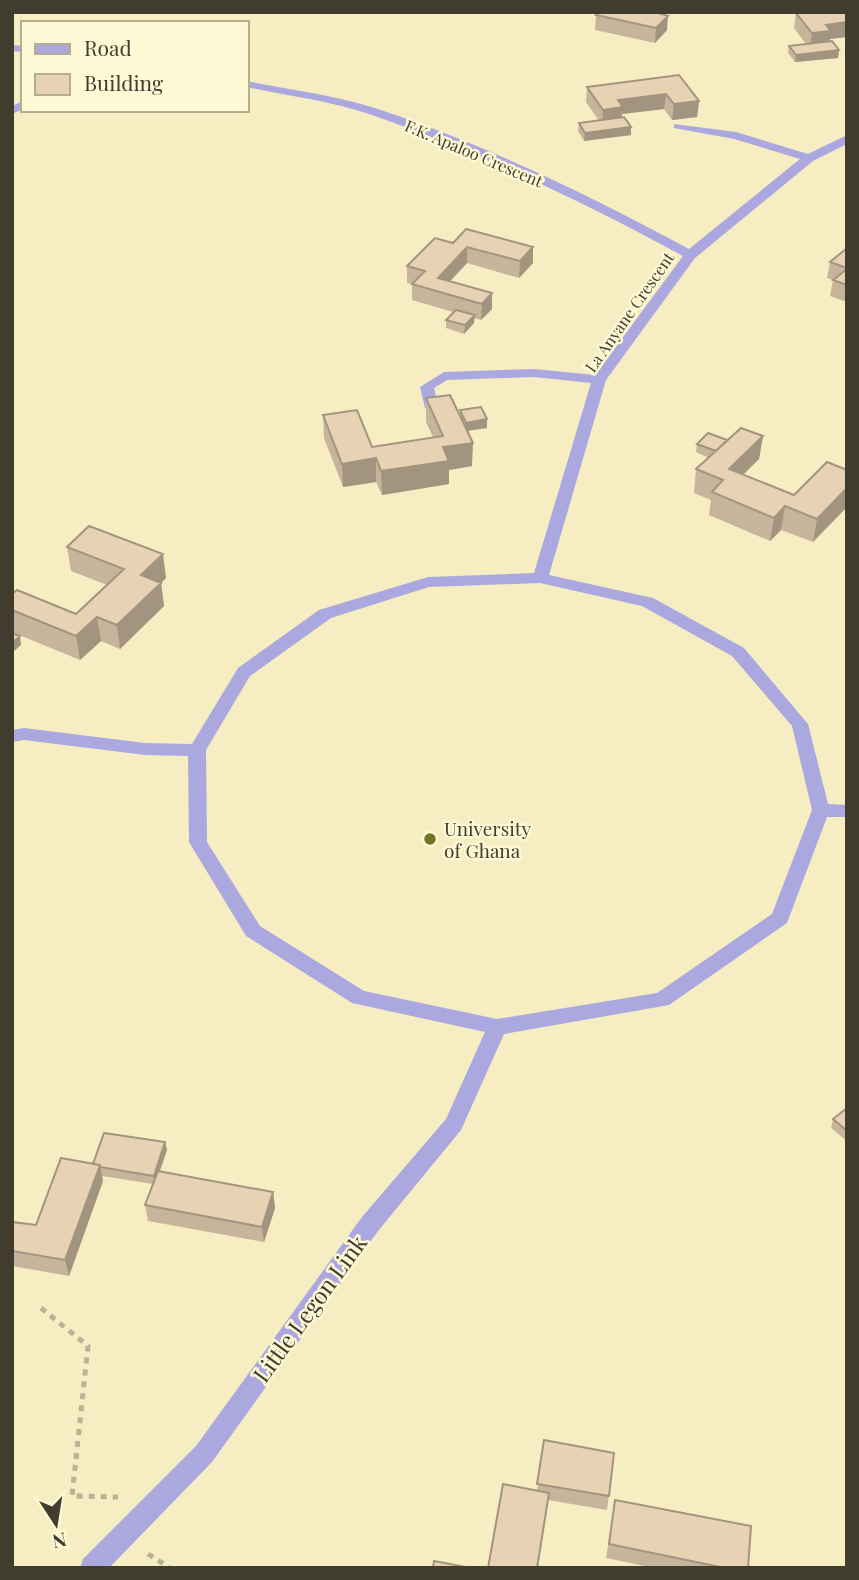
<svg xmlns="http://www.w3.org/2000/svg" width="859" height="1580" viewBox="0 0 859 1580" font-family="'Playfair Display',serif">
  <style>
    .built { fill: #f6edc2; fill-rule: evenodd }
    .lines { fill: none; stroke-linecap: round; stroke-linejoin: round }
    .path { stroke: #b8b397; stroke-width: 5; stroke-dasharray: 6 6; stroke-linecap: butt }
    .minor { fill: #aba8e0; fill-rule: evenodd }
    .wall { fill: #c7b59b }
    .shaded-wall { fill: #a2947e }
    .building { fill: #e7d3b4; stroke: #a2947e; stroke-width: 2 }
    .poi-dot { fill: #72771f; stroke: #fff8d4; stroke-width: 2.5 }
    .labels { text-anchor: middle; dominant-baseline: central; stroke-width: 5; stroke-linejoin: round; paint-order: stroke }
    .far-street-label { font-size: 16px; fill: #403d2f; stroke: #fff8d4 }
    .poi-label { font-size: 19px; fill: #403d2f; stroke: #fff8d4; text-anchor: start }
    .near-street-label { font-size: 23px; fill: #403d2f; stroke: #fff8d4 }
  </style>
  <rect width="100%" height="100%" fill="#fff8d4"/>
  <path class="built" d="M12,12H847V1568H12ZM23,23H247V110H23Z"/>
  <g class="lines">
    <path class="path" d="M41,1308L88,1346L72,1496L118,1497
      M148,1554L170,1568"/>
    <path class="minor" d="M12,45L23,46V52L12,51Z
      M247,81C290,90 336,95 378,109C482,143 593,197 689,249L800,159L734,139L674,128V124L736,132L808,154L847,135V144L813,161L695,258L606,380L549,575L653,598L744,648L808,724L828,804L847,805V817H827L787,923L669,1005L504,1034L461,1130L378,1231L212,1462L109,1568H80L83,1559L196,1446L362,1217L446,1119L485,1032L352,1003L246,936L189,842L188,756L145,755L24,740L12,742V730L24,728L145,743L192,744L238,668L319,610L428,577L534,573L591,383L534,377L447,380L434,388L439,408L432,412L425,408L420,387L444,372L534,369L595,375L683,256C583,202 479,152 372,115C332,101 288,96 247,87ZM540,583L642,606L732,656L792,726L812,810L772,914L657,993L497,1019L364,991L260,926L207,842L206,750L250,676L331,618L429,587Z
      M23,101V109L12,114V106Z"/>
  </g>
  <path class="wall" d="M661,12L667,30L655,43L595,30L596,15Z
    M847,12V37L830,39V41L839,50L838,58L795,62L788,53L789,46L806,44L794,28L796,13Z
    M679,75L699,101L697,117L672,120L664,109L622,114V118L631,127V135L584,141L578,131L579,123L599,121L586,102L587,87Z
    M453,243L533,247V263L519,278L467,263L450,281L492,293V309L481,320L474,318V323L464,334L446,328V320L453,312L412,300V284L407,283V266Z
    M847,248V302L830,296L833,280L827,278L830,262Z
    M426,398L460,416V410L487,428L467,431L472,466L449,470V484L382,495L376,482L343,487L324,438L323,415L372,447L433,437L426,422Z
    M763,436L759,459L743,475L794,495L847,470L813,542L781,530L770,541L709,515L711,500L694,493L696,469L709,458L696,452L697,444Z
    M67,547L166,578L161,583L164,606L120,649L101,641L80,660L12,632V594L76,614L107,585L71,571Z
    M847,1108V1141L831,1128L833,1119Z
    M165,1142L167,1150L160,1171L273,1192L275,1208L264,1242L148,1221L145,1205L153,1184L102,1176L103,1181L69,1276L12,1266V1222L36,1225L93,1164Z
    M544,1440L614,1453L607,1510L548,1500L547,1507L537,1491Z
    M615,1500L748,1568H654L606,1558Z"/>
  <path class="shaded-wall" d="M668,16L667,30L655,43L656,28Z
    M847,22V37L830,39L829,46L810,48L812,33L826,25Z
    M839,50L838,58L795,62L796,55Z
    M666,94L664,109L622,114V122L602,125L603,110L618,100Z
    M699,101L697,117L672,120L674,104Z
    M631,127V135L584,141L585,133Z
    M467,247V263L440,292L438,278Z
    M533,247V263L519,278L520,261Z
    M492,293V309L481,320L482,304Z
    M475,315L474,323L464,334L465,325Z
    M487,419V428L466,431V423Z
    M763,436L759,459L725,492L729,469Z
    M473,443L472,466L449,470V484L382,495L381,471L443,447Z
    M376,458V482L343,487L342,464Z
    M847,488V507L813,542L817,519Z
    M785,506L781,530L770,541L774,518Z
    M163,554L166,578L161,583L164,606L120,649L117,625L141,575Z
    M97,617L101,641L80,660L76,636Z
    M20,636L21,645L12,653V643Z
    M165,1142L167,1150L155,1184L154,1176Z
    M100,1165L103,1181L69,1276L65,1260Z
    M273,1192L275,1208L264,1242L262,1227Z
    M549,1493L538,1568H537Z"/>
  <path class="building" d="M599,12H655L668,16L656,28L596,15Z
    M802,12H847V22L826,25L831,31L812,33L796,13Z
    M832,41L839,50L796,55L789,46Z
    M679,75L699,101L674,104L666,94L618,100L623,107L603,110L587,87Z
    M624,117L631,127L585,133L579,123Z
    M466,229L533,247L520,261L467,247L438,278L492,293L482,304L412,284L425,271L407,266L435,238L453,243Z
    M847,248V268L830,262Z
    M847,269V285L833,280Z
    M456,310L475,315L465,325L446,320Z
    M450,395L473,443L443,447L449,461L381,471L376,458L342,464L323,415L357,410L372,447L443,436L426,398Z
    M481,407L487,419L466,423L460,410Z
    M741,428L763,436L729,469L794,495L827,462L847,470V488L817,519L785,506L774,518L712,492L723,480L696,469Z
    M708,433L727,440L716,451L697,444Z
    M89,526L163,554L141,575L161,583L117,625L97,617L76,636L12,610V594L17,590L76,614L124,569L67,547Z
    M12,633L20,636L12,643Z
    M847,1108V1131L833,1119Z
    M104,1133L165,1142L154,1176L100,1167V1165L93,1164Z
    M61,1158L100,1165L65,1260L12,1251V1222L36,1225Z
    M158,1171L273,1192L262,1227L145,1205Z
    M544,1440L614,1453L609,1496L537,1484Z
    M503,1484L549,1493L537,1568H488Z
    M615,1500L751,1526L748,1568H725L609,1544Z
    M434,1561L471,1568H433Z"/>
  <circle class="poi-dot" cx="430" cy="839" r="7"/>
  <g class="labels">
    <g class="far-street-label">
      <text transform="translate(474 153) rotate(23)">F.K. Apaloo Crescent</text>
      <text transform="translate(629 312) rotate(-55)">La Anyane Crescent</text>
    </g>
    <g class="poi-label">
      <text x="444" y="828">University<tspan x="444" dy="22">of Ghana</tspan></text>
    </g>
    <g class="near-street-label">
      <text transform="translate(309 1308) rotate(-54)">Little Legon Link</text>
    </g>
  </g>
  <rect width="859" height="1580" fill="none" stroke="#403d2f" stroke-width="28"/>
  <rect x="21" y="21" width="228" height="91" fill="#fff8d4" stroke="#b3ad92" stroke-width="2"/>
  <rect x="35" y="44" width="35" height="10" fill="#aba8e0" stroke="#b3ad92" stroke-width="2"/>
  <text x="84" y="56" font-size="21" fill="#403d2f">Road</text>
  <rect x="35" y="74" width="35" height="21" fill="#e7d3b4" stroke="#b3ad92" stroke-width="2"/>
  <text x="84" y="91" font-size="21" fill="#403d2f">Building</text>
  <g transform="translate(56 1524) rotate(168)" stroke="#fff8d4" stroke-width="5" paint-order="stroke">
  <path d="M0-5L12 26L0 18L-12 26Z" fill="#403d2f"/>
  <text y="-10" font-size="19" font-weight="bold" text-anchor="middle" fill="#403d2f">N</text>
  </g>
</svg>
